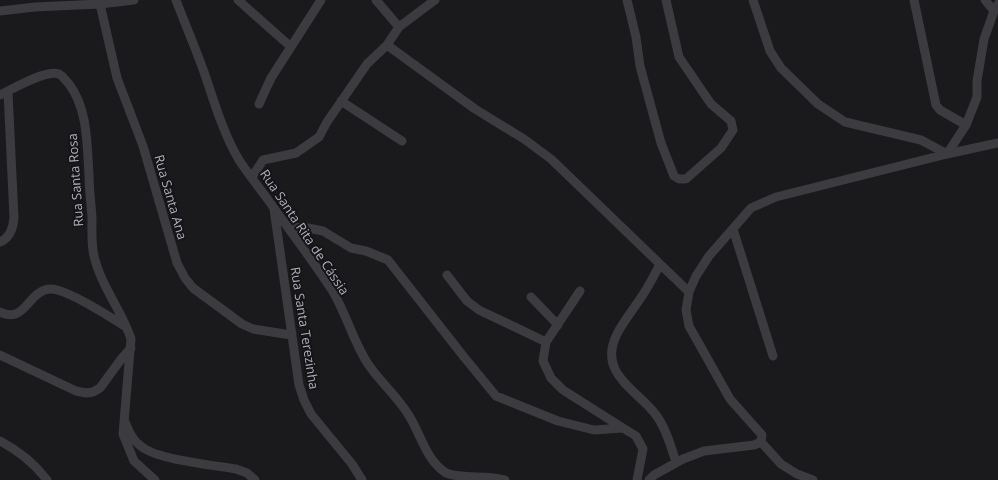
<svg xmlns="http://www.w3.org/2000/svg" width="998" height="480" viewBox="0 0 998 480" font-family="'Open Sans',sans-serif">
  <style>
    .lines { fill: none; stroke-linecap: round; stroke-linejoin: round }
    .minor { stroke: #3b3b40; stroke-width: 9 }
    .labels { text-anchor: middle; dominant-baseline: central; stroke-width: 4; stroke-linejoin: round; paint-order: stroke }
    .street-label { font-size: 13px; fill: #adaeba; stroke: #151417 }
  </style>
  <rect width="100%" height="100%" fill="#1a191b"/>
  <g class="lines">
    <path class="minor" d="M176,0C185,24 195,47 204,72C214,101 223,133 239,160C247,172 257,185 266,197C288,228 311,258 332,290C346,313 353,341 368,364C380,382 397,396 408,414C421,434 425,459 446,473C464,480 486,474 505,480
      M238,0L291,47
      M376,0L399,27
      M435,0L399,27L387,45L475,109L524,139L551,159L689,292
      M627,0L636,37L640,66L661,143L674,176L679,179H686L721,148L733,130L731,121L711,104L679,57L666,0
      M753,0L770,51L781,68L818,104L845,122L921,140L947,154L966,125L977,97V81L984,39L994,11L998,4
      M914,0L936,105L940,110L966,125
      M985,0L994,11
      M100,4L117,78L143,146L177,263L185,278L193,288L242,324L253,329L291,335
      M0,11L35,7L100,4L134,0
      M0,95C13,89 46,69 59,74C63,76 66,81 69,84C88,109 87,145 89,175C89,189 91,203 92,217C92,231 91,243 94,256C101,286 122,311 131,339L123,434L134,461L155,480
      M341,101L402,141
      M259,104L271,78L321,0
      M252,177L263,160L296,153L319,137L327,122L367,64L387,45
      M274,209L299,385L304,400L311,414L352,464L362,480
      M288,227L308,228L323,231L351,248L366,251L388,260L464,357L496,396L558,421L594,430L623,428L636,436L643,449L637,480
      M733,229L773,356
      M0,242C10,238 13,229 14,218L8,92
      M660,264C656,272 652,280 647,288C638,304 625,318 617,334C597,374 637,389 656,415C666,428 671,447 676,462
      M447,275L467,301L479,310L546,342
      M580,291L546,342L543,361L551,378L563,390L623,428
      M531,297L558,325
      M0,312C26,325 28,289 51,289C66,289 112,318 126,327
      M0,355L76,391L86,393L93,392L100,388L122,358L131,348
      M125,422C129,432 133,441 142,447C159,460 213,465 236,469L247,473L255,480
      M0,441C19,451 34,463 47,480
      M761,442L781,464L797,474L813,480
      M649,480L654,475L683,459L704,451L754,445L761,442L762,435L730,399L689,326L686,310L689,292L696,276L709,256L751,208L776,197L947,154L998,143"/>
  </g>
  <g class="labels">
    <g class="street-label">
      <text transform="translate(75 180) rotate(-94)">Rua Santa Rosa</text>
      <text transform="translate(171 197) rotate(74)">Rua Santa Ana</text>
      <text transform="translate(305 232) rotate(56)">Rua Santa Rita de Cássia</text>
      <text transform="translate(305 328) rotate(81)">Rua Santa Terezinha</text>
    </g>
  </g>
</svg>
